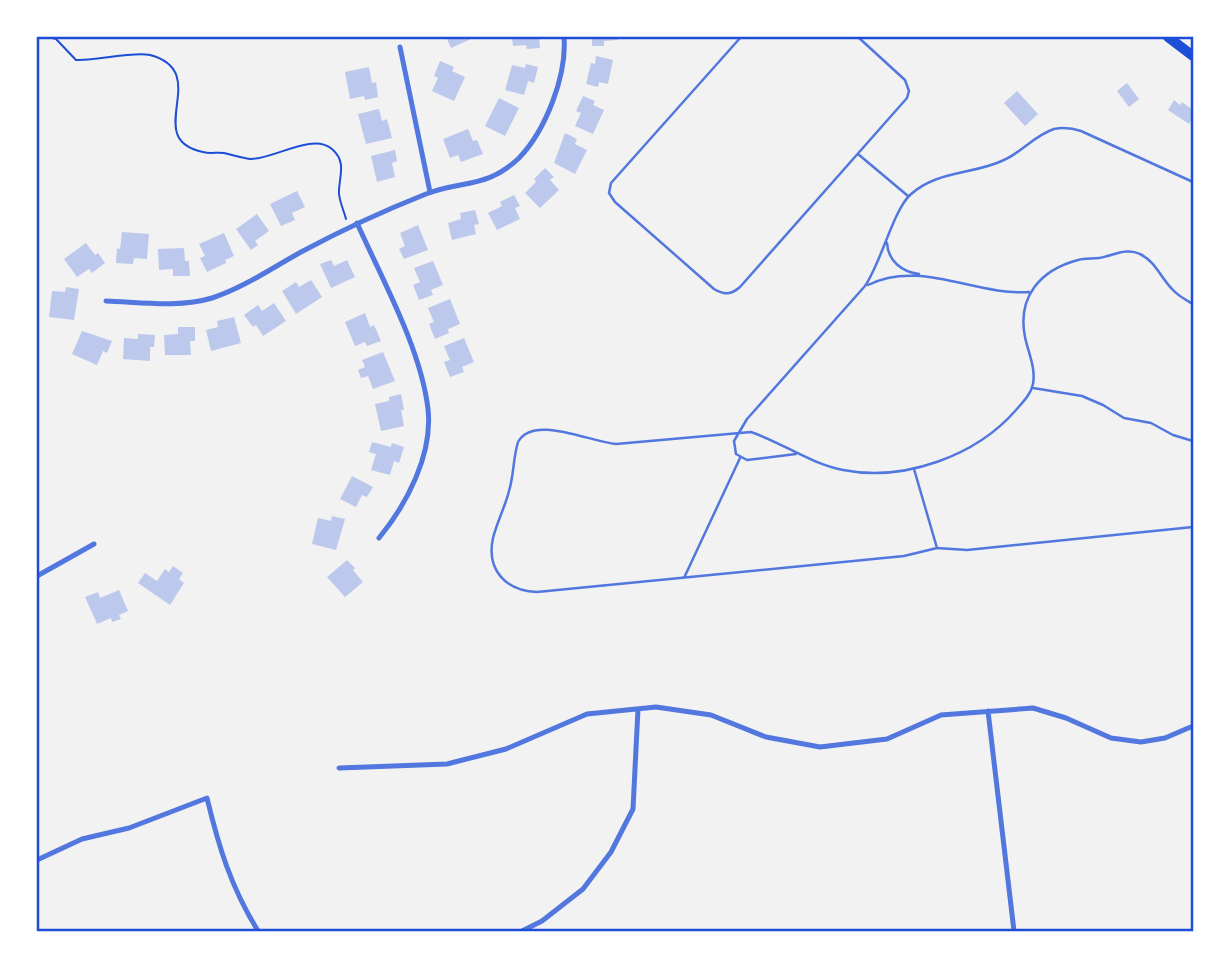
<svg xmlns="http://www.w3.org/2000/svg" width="1230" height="968" viewBox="0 0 1230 968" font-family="Literata,serif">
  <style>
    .building { fill: #bdc9ec }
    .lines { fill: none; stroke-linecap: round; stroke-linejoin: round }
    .path { stroke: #1d4ed8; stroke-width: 2 }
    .service { stroke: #5277de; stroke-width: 2.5 }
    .minor { stroke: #5277de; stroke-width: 5 }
    .trunk { stroke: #1d4ed8; stroke-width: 10 }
    .neatline { fill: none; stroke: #1d4ed8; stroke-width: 2.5 }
  </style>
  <rect width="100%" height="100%" fill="#f2f2f2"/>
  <path class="building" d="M446,37H469L471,39L451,48Z
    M512,37H539L540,48L527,49L526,45L513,46Z
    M592,37H617L618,40L604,41V46H592Z
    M596,56L613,60L608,84L599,82L598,87L586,84L591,63L595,64Z
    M440,61L454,67L452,71L465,77L454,101L432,91L438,78L434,76Z
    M526,64L538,67L534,83L528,81L524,95L505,90L512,65L525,68Z
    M369,67L372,83L376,82L378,97L365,100L364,96L350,99L345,72Z
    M1127,83L1139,99L1129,107L1117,91Z
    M1017,91L1038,114L1025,126L1004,103Z
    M583,96L595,101L593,105L604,110L593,134L575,126L581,113L576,111Z
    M499,98L519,108L505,136L485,126Z
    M1174,100L1180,105L1182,102L1193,110V117L1189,124L1168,110Z
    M379,109L382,121L387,119L392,138L366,144L358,114Z
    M468,129L473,141L477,140L483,154L461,162L458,155L450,158L443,139Z
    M565,133L577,139L575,144L587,150L575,174L554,163Z
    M395,150L397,161L392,163L395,177L377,182L371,156Z
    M545,168L554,177L550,180L559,190L540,208L525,193L536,182L534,179Z
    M297,191L305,207L292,213L295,220L281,226L270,204Z
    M514,195L520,206L515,208L520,219L497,230L488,213L502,206L500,202Z
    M475,210L479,224L474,225L476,234L452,240L448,223L461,219L460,213Z
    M257,214L269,231L255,241L258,245L251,250L236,229Z
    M418,225L428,250L404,259L399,249L405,246L400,233Z
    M122,232L149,234L147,259L134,258L133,264L116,263L117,248L120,249Z
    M224,233L234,256L225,260L226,263L207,272L200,258L205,256L199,244Z
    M86,243L95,255L98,253L105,263L92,273L89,269L77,277L64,259Z
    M184,248L185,261H189L190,276H173V269L159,270L158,249Z
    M331,260L334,266L347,260L355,277L331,288L320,264Z
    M433,261L443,285L431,290L433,295L419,300L413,285L420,282L414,268Z
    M311,280L322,297L296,314L282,291L296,282L299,287Z
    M66,287L79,289L74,320L49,317L52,291L65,292Z
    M450,299L460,324L448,329L449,333L435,339L429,324L434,322L428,308Z
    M274,303L286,321L263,336L256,325L253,327L244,315L258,305L262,311Z
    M365,313L370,327L374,325L381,341L367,346L365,342L355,346L345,322Z
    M234,317L241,343L211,351L206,330L218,327L217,321Z
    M178,327H195V341H190L191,355H165L164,335L178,334Z
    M82,331L112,341L107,353L103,351L97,365L72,354Z
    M138,334L155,335L154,347H150V361L123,359L124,338L138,339Z
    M464,338L474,362L462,367L464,372L450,377L444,362L450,360L444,346Z
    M383,352L395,381L373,389L368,376L361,378L358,370L365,367L362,360Z
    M401,394L404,410H401L404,426L381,431L375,404L389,401V397Z
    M372,442L391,447L392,443L404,447L399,463L394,461L390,475L371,470L376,454L369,452Z
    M352,476L373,487L367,497L362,495L356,507L340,499Z
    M332,516L345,519L336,550L312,544L318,518L331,521Z
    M347,560L355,568L353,570L363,582L345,597L327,577Z
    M173,566L183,573L179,579L184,583L170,605L138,583L145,573L157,581L165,569L169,572Z
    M119,590L128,611L119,615L121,619L112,622L111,618L97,624L85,597L98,592L100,598Z"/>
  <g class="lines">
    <path class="path" d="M49,37L56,39L76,60C97,61 133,51 150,55C214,72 140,139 203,152C210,154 217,152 224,153C233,155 242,158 250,159C273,160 312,132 332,149C348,163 338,178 339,194C340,203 344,211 346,219"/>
    <path class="service" d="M741,37L611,183L609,193L615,202L714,289C724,295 731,295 740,287L907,98L909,91L905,80L858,37
      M858,154L908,196
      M887,243C888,261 902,272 919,274
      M868,285C920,259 976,296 1029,292
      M1193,304C1186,300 1178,296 1172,289C1161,278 1155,261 1140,254C1126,247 1113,256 1099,258C1092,259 1085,258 1078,260C1040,270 1017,297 1025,337C1028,352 1036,368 1033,384C1031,394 1023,402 1016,410C976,456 904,482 843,470C809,463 783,443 751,432L616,444C590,442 533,414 518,442C513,458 514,475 509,491C505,507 497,522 493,538C486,570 506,591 537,592L904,556L937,548L967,550L1193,527
      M1033,388L1082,396L1103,405L1124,418L1151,423L1173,435L1193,441
      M796,454L747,460L736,454L734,441L747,419L865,286C881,263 893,211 910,195C937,170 973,175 1004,160C1022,152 1035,135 1054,129C1064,127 1072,128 1081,131L1193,182
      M914,469L937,548
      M684,578L740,458"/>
    <path class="minor" d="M400,47L430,192
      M357,223C382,279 421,349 428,409C433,454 407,504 379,538
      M106,301C139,302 179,308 212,298C243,288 272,268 301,252C342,230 383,211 426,194C461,180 487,189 519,158C546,130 567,75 564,37
      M37,576L94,544
      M988,711L1014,931
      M339,768L447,764L506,749L587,714L656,707L711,715L766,737L820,747L887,739L941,715L1033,708L1066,718L1111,738L1141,742L1165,738L1193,726
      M37,860L82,839L129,828L207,798C219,848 231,887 258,931
      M522,931L542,921L583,889L611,852L633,809L638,709"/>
    <path class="trunk" d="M1168,37L1193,56"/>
  </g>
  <rect width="1230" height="968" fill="none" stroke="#ffffff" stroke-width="77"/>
  <rect x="38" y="38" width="1154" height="892" class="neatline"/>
</svg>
